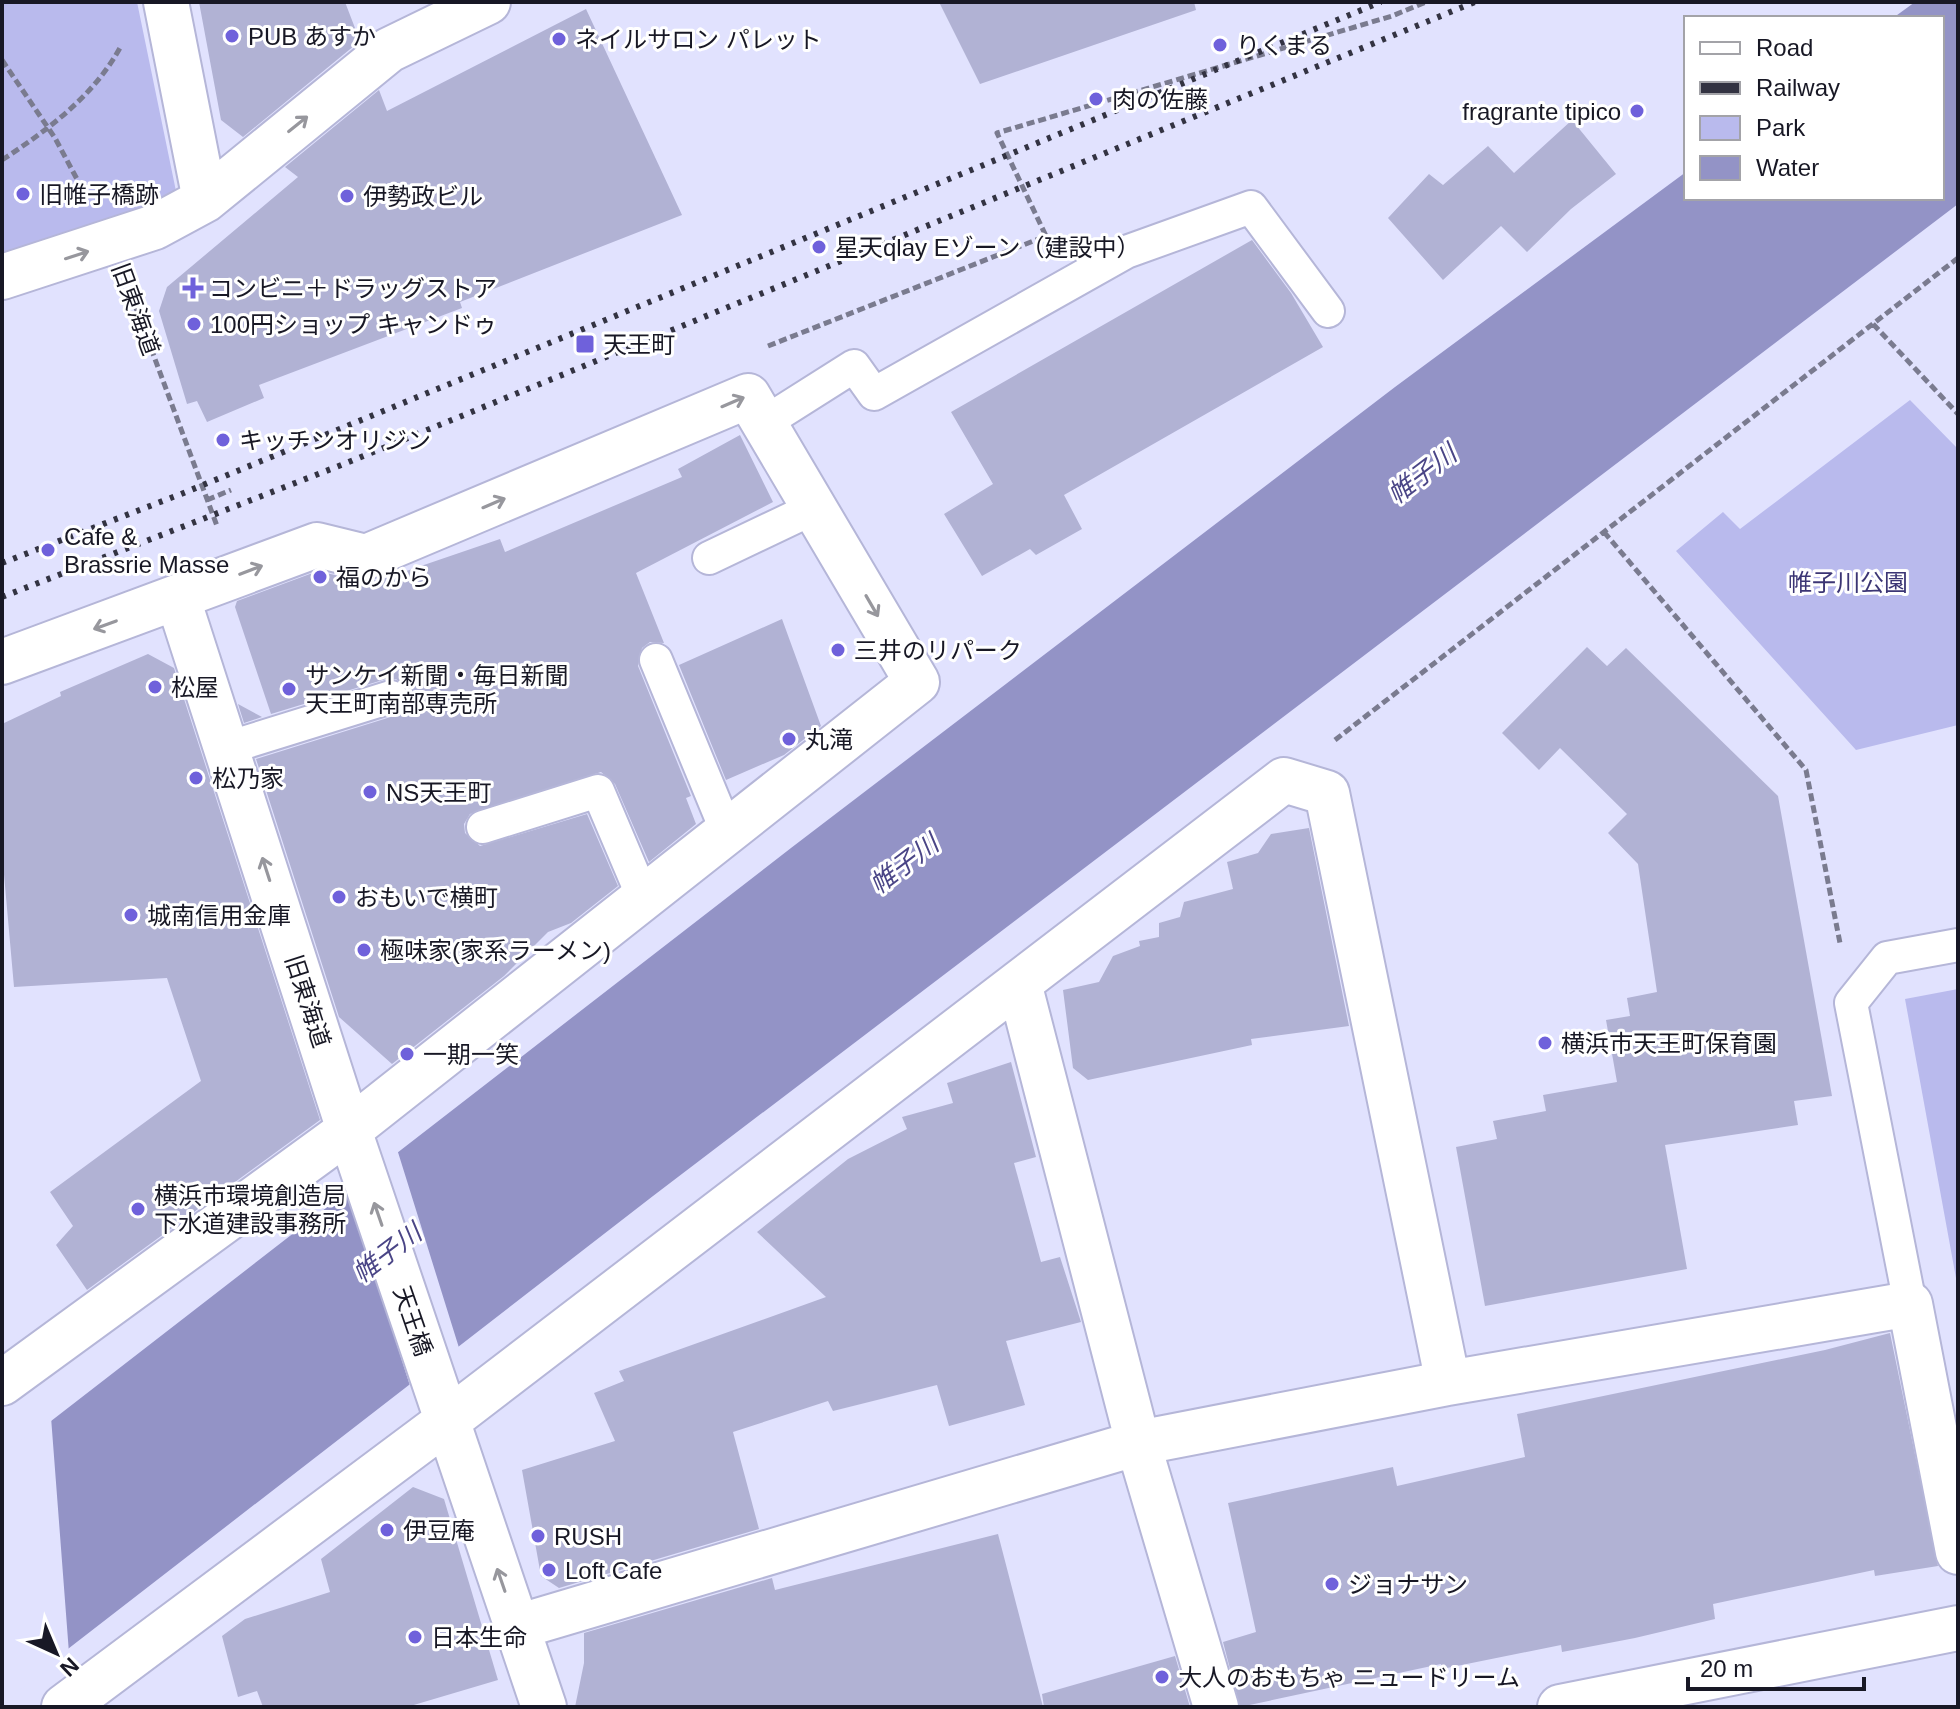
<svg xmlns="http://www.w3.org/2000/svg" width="1960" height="1709" viewBox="0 0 1960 1709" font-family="Arial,'Noto Sans JP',sans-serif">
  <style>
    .green { fill: #b9baed }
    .water { fill: #9393c6 }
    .pier { fill: #e1e2fe }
    .building { fill: #b1b2d4 }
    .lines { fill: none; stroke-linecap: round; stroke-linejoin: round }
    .service-casing { stroke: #b5b6d8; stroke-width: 36 }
    .minor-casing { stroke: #b5b6d8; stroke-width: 48 }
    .tertiary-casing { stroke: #b5b6d8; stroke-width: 48 }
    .path { stroke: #7a7b8f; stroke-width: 5; stroke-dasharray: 8 4; stroke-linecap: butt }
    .service { stroke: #fff; stroke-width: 32 }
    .minor { stroke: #fff; stroke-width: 44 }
    .tertiary { stroke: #fff; stroke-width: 44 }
    .rail { stroke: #333342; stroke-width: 6; stroke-dasharray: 4 8; stroke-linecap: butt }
    .oneway { stroke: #97979d }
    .poi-dot { fill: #6f61db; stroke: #fff; stroke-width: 3 }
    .labels { text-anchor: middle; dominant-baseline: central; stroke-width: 6; stroke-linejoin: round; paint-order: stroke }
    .poi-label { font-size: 24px; fill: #181825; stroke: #fff; text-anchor: start }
    .street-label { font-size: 24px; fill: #181825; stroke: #fff }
    .park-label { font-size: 24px; fill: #3b3574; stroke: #fff }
    .water-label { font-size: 26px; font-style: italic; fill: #4a4586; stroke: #fff }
  </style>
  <rect width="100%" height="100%" fill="#e1e2fe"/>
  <path class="green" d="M2,2H137L177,196L2,253Z
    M1910,400L1958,449V725L1856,750L1676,551L1723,512L1740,529Z
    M1958,989V1289L1905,999Z"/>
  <path class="water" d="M1915,2H1958V204L653,1196L2,1700V1459L791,848L1395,387L1686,172V198H1942V18H1893Z"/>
  <path class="pier" d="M397,1149L460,1351L411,1389L347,1188Z
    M51,1417L69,1653L2,1704V1454Z"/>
  <path class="building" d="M199,2H345L360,41L243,137L221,120Z
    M939,2H1194L1196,10L980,84Z
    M586,9L682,215L460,302L462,308L259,385L264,398L207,422L197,401L187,404L159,311L167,287L298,177L285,167L379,90L387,111Z
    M1572,120L1616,174L1571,209L1527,252L1501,226L1443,280L1388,218L1429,174L1443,185L1488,146L1514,173Z
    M1252,240L1291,293L1323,347L1064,495L1082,529L1036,555L1030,549L982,576L944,514L993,484L951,412Z
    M740,435L773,502L636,573L664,643L650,642L642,648L638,666L691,796L686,798L696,824L649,862L615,784L601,772L470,814L464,824L465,833L480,846L587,814L618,886L571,923L548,932L504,976L392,1064L339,1017L256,759L397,715L409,702V691L396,679H386L271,714L235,607L237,601L318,571L360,581L380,580L500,539L505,552L682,477L678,469Z
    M782,619L821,726L784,755L726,780L679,665Z
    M1587,647L1607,666L1626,648L1778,796L1832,1096L1794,1101L1798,1125L1665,1145L1687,1269L1485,1306L1456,1147L1497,1139L1493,1121L1546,1111L1543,1095L1617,1082L1606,1020L1630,1016L1627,998L1657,992L1638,864L1608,833L1627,814L1560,748L1539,770L1502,733Z
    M148,654L174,668L320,1120L87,1290L56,1245L73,1226L50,1192L201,1081L167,978L14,987L2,852V724L61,696L60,692Z
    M238,704L262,717L244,723Z
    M1309,828L1349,1026L1251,1039L1252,1045L1088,1080L1073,1068L1063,990L1099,982L1113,956L1140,946L1139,941L1159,937V923L1180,917L1184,902L1233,889L1227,862L1258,853L1271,834Z
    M1011,1062L1036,1157L1014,1163L1041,1262L1060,1257L1081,1322L1006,1341L1025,1405L949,1426L937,1385L833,1411L828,1401L733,1432L759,1529L559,1588L541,1576L522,1470L615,1441L594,1393L624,1381L619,1371L826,1297L757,1232L848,1159L907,1129L902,1117L953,1103L947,1083Z
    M1890,1333L1938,1566L1875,1576L1874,1570L1713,1604L1715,1619L1635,1638L1562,1652L1561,1645L1442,1669L1441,1664L1240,1707L1223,1642L1256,1632L1228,1503L1393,1467L1397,1486L1525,1457L1517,1414L1825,1350Z
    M413,1487L444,1499L498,1680L407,1707H263L257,1691L238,1697L222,1636L245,1619L330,1592L321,1559Z
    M998,1534L1043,1707H575L584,1663V1633L772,1578L775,1590Z
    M1175,1656L1190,1707H1044L1042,1694Z"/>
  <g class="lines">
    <defs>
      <path id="service" d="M764,423L854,366L874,394L1126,252L1251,207L1328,311
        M709,558L814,508
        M656,660L727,832
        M227,748L391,697
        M483,827L598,791L643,897
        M1910,1304L1851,1003L1887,958L1958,945"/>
      <path id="minor" d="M166,2L205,200
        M2,277L155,227L205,200L389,50L488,2
        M178,599L349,1130L544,1707
        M2,662L317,545L366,557L748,396L917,682L349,1130L2,1383
        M1019,983L1138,1443L1216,1707
        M517,1627L1138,1443L1448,1383L1910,1304L1958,1552
        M64,1707L447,1421L1284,780L1327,793L1448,1383"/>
      <path id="tertiary" d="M1560,1707L1958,1628"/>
    </defs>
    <use href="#service" class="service-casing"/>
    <use href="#minor" class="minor-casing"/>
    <use href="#tertiary" class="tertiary-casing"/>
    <path class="path" d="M2,60L55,138L86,196
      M2,160C49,129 94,96 121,46
      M130,292L217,526
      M1873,324L1958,414
      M768,346L1046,236L997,133L1392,16L1426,2
      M207,500L231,490
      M1604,532L1806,770L1840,943
      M1335,740L1958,258"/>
    <use href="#service" class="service"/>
    <use href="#minor" class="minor"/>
    <use href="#tertiary" class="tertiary"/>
    <path class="rail" d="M2,563L181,494L1381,2
      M2,597L344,464L1475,2"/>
  </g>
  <defs><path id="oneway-shaft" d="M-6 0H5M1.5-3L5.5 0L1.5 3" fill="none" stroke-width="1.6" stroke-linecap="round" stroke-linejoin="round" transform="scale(2)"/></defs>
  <g class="oneway">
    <use href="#oneway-shaft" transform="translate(298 124) rotate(-39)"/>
    <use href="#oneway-shaft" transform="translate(77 255) rotate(-18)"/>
    <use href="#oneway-shaft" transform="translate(733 402) rotate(-23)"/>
    <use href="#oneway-shaft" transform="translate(494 503) rotate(-23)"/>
    <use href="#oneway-shaft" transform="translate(251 570) rotate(-21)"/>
    <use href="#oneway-shaft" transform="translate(872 606) rotate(60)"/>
    <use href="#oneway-shaft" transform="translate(105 625) rotate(160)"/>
    <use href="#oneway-shaft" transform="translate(266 869) rotate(-108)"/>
    <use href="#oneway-shaft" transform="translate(378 1214) rotate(-109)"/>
    <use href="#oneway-shaft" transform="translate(501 1580) rotate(-109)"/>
  </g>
  <g class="poi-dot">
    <circle cx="232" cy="36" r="8"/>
    <circle cx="559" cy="39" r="8"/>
    <circle cx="1220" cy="45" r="8"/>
    <circle cx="1096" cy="99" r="8"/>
    <circle cx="1637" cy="111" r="8"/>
    <circle cx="23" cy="194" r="8"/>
    <circle cx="347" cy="196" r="8"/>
    <circle cx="819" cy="247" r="8"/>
    <path d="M189 276h8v8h8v8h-8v8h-8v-8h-8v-8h8z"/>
    <circle cx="194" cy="324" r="8"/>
    <rect x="575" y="334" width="20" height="20" rx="4"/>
    <circle cx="223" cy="440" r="8"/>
    <circle cx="48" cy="550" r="8"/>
    <circle cx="320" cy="577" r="8"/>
    <circle cx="838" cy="650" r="8"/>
    <circle cx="155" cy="687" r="8"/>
    <circle cx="289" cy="689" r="8"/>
    <circle cx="789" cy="739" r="8"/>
    <circle cx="196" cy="778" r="8"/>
    <circle cx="370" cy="792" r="8"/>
    <circle cx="339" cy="897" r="8"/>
    <circle cx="131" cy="915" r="8"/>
    <circle cx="364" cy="950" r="8"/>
    <circle cx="1545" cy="1043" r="8"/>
    <circle cx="407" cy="1054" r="8"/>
    <circle cx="138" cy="1209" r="8"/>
    <circle cx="387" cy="1530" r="8"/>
    <circle cx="538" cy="1536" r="8"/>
    <circle cx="549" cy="1570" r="8"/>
    <circle cx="1332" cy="1584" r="8"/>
    <circle cx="415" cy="1637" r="8"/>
    <circle cx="1162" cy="1677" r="8"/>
  </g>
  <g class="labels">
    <g class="poi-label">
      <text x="248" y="36">PUB あすか</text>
      <text x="575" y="39">ネイルサロン パレット</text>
      <text x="1236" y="45">りくまる</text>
      <text x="1112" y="99">肉の佐藤</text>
      <text x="1621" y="111" text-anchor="end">fragrante tipico</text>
      <text x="39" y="194">旧帷子橋跡</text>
      <text x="363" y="196">伊勢政ビル</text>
      <text x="835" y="247">星天qlay Eゾーン（建設中）</text>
      <text x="209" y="288">コンビニ＋ドラッグストア</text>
      <text x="210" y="324">100円ショップ キャンドゥ</text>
      <text x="603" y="344">天王町</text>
      <text x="239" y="440">キッチンオリジン</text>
      <text x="64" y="536">Cafe &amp;<tspan x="64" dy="28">Brassrie Masse</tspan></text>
      <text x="336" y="577">福のから</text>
      <text x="854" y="650">三井のリパーク</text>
      <text x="305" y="675">サンケイ新聞・毎日新聞<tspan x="305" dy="28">天王町南部専売所</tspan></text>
      <text x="171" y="687">松屋</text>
      <text x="805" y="739">丸滝</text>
      <text x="212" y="778">松乃家</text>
      <text x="386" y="792">NS天王町</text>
      <text x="355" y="897">おもいで横町</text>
      <text x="147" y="915">城南信用金庫</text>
      <text x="380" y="950">極味家(家系ラーメン)</text>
      <text x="1561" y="1043">横浜市天王町保育園</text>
      <text x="423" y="1054">一期一笑</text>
      <text x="154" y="1195">横浜市環境創造局<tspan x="154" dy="28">下水道建設事務所</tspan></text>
      <text x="403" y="1530">伊豆庵</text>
      <text x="554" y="1536">RUSH</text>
      <text x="565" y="1570">Loft Cafe</text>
      <text x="1348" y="1584">ジョナサン</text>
      <text x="431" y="1637">日本生命</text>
      <text x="1178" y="1677">大人のおもちゃ ニュードリーム</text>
    </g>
    <g class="street-label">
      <text transform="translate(136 309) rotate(70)">旧東海道</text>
      <text transform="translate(308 1001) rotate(72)">旧東海道</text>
      <text transform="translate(413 1321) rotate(71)">天王橋</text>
    </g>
    <g class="park-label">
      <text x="1848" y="582">帷子川公園</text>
    </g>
    <g class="water-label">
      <text transform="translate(1422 474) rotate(-37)">帷子川</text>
      <text transform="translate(904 864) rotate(-37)">帷子川</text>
      <text transform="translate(387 1253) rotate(-37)">帷子川</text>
    </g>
  </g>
  <rect width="1960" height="1709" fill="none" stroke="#181825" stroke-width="8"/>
  <rect x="1684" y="16" width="260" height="184" fill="#ffffff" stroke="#a3a3a8" stroke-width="2"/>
  <rect x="1700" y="42" width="40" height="12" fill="#ffffff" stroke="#a3a3a8" stroke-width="2"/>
  <text x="1756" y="56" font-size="24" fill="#181825">Road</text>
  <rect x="1700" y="82" width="40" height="12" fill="#333342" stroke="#a3a3a8" stroke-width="2"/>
  <text x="1756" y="96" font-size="24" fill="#181825">Railway</text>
  <rect x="1700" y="116" width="40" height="24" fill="#b9baed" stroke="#a3a3a8" stroke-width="2"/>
  <text x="1756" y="136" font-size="24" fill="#181825">Park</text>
  <rect x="1700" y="156" width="40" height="24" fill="#9393c6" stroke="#a3a3a8" stroke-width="2"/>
  <text x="1756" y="176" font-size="24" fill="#181825">Water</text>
  <g transform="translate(56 1653) rotate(136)" stroke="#ffffff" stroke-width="6" paint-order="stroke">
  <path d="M0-6L14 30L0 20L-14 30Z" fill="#181825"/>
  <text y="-12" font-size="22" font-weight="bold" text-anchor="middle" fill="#181825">N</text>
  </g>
  <path d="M1688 1677v12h176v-12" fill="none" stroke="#181825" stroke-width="4"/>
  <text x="1700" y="1677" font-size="24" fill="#181825" stroke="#ffffff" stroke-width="6" paint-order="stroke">20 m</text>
</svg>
